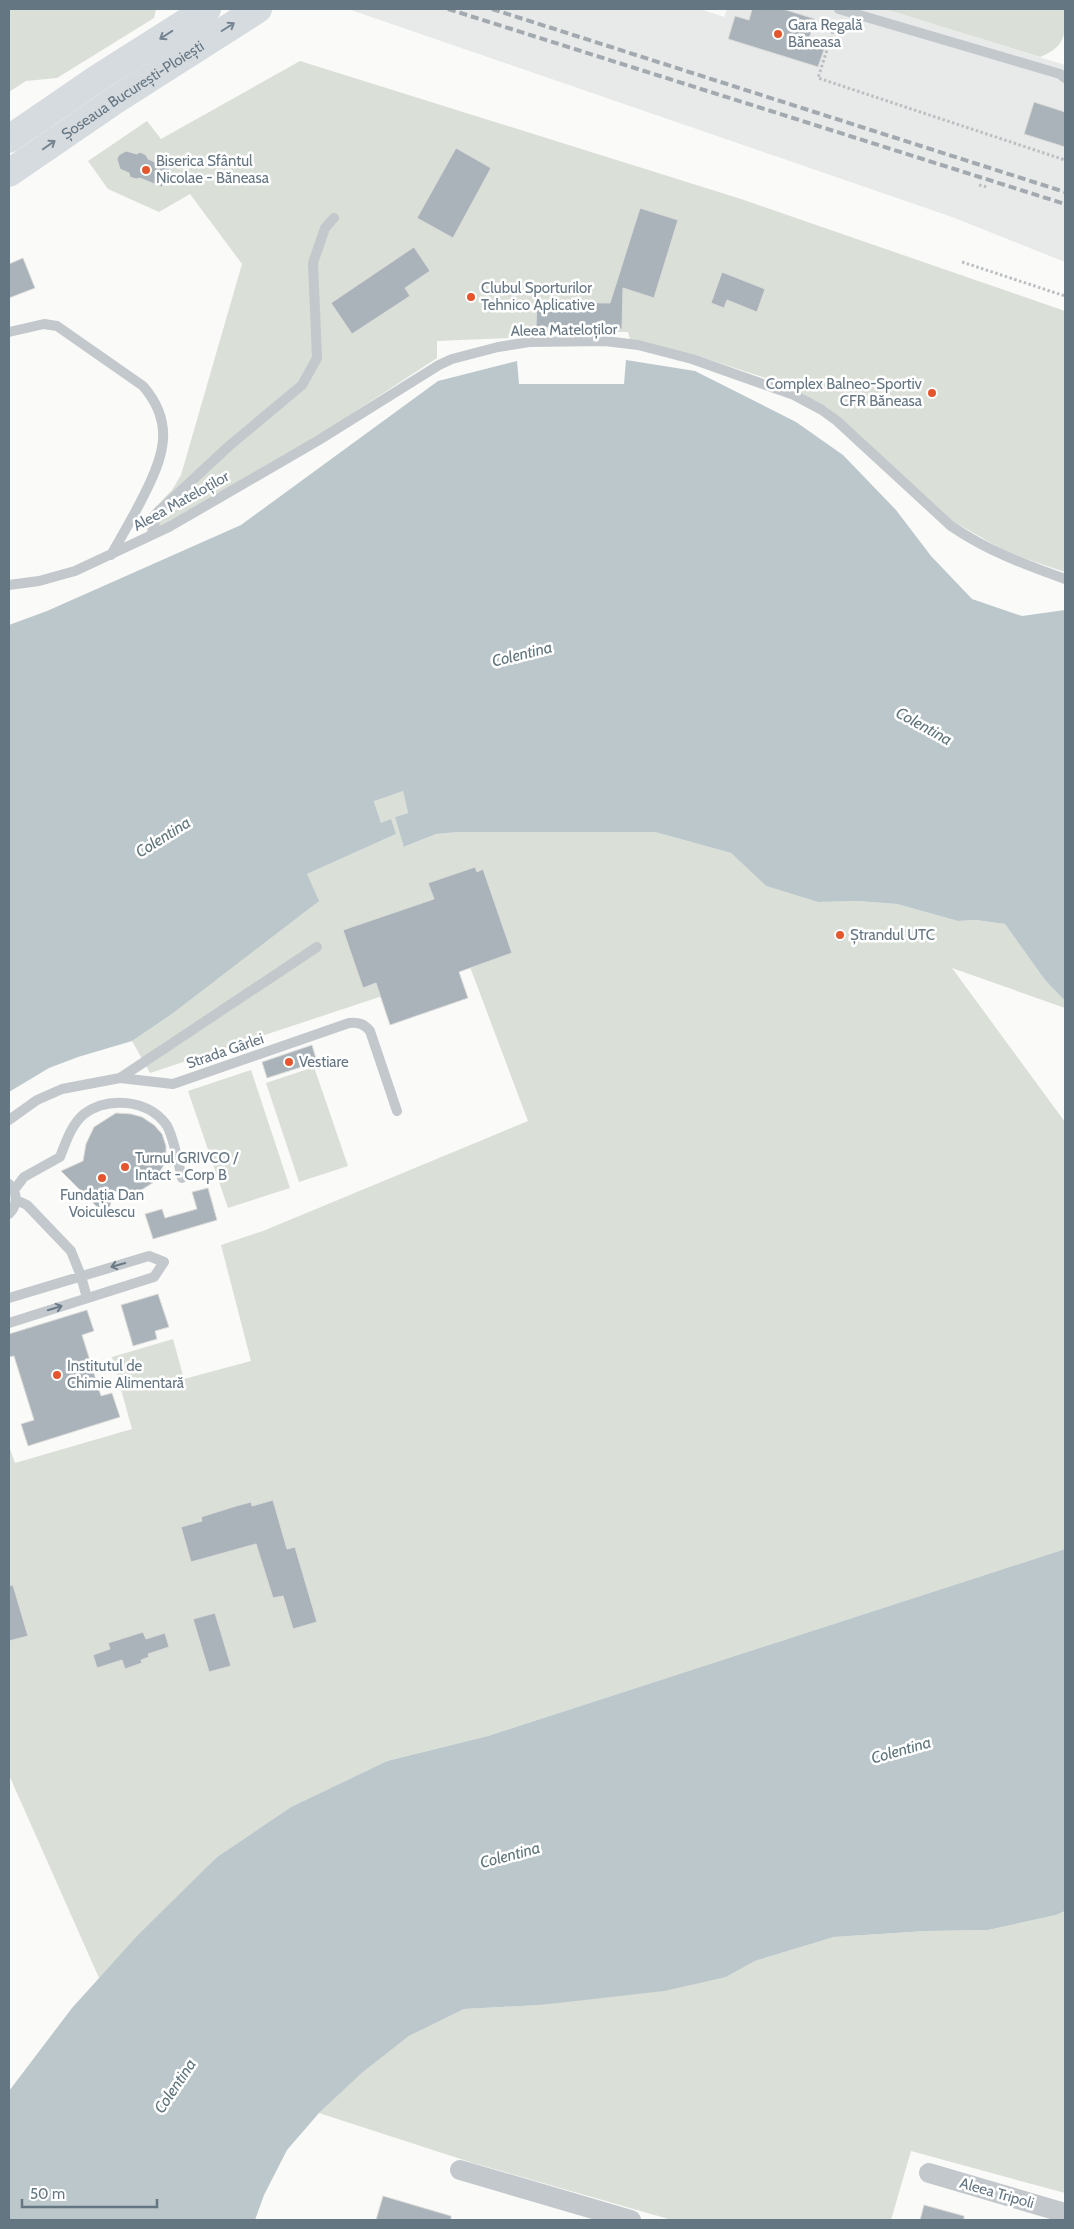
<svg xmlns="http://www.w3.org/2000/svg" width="1074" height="2229" viewBox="0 0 1074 2229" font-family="Cabin,sans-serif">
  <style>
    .built { fill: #e8e9e9 }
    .green { fill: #dadfd7 }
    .water { fill: #bbc7cb }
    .building { fill: #aab3b9; stroke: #dcdcda }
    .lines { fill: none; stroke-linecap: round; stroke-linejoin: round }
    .path { stroke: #bbbfc2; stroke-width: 3; stroke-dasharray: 2.5 2.5; stroke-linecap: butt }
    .service { stroke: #c3c8cc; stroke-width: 10 }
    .minor { stroke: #c3c8cc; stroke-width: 20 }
    .primary { stroke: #d6dbdf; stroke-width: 28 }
    .rail { stroke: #a2aab0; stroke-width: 4; stroke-dasharray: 8 4; stroke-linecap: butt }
    .oneway { stroke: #768591 }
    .oneway2 { stroke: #6a7a87 }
    .poi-dot { fill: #e4572e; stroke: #fff; stroke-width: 2 }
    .labels { text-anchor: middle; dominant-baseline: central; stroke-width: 5; stroke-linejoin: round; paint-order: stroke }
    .poi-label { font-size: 15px; fill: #657683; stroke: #fff; text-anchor: start }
    .street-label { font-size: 15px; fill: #657683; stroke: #fff }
    .water-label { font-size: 16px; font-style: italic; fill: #60757c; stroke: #fff }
  </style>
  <rect width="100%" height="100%" fill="#fafaf8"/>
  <path class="built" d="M348,9H700L724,17L727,9H885L1065,65V262L952,217Z"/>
  <path class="green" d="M9,9H156L154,18L57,78L26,81L9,92Z
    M885,9H1065C1065,34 1067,46 1040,57Z
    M300,61L741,199L1065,311V572L1009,553L954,522L827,407L769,379L692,354L630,339L628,332L513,331L512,338L437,341V358L324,432L168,524L147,534L146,517L172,490L181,475L242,264L190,194L159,212L108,189L88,161L147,121L161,139Z
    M403,791L408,813L395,817L405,847L436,834L459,832H655L731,853L766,886L818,902L857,901L897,904L958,921L976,920L1005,924L1045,980L1065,1001V1008L952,968L1065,1122V1549L488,1736L387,1761L291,1807L217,1857L99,1978L9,1775V1446L15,1463L132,1429L112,1357L173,1339L184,1379L251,1361L221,1245L263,1231L528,1121L470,967L150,1073L132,1041L169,1016L307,874L396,834L381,823L374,800Z
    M314,1067L348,1166L299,1182L266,1083Z
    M251,1070L290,1188L228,1208L188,1091Z
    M1065,1911V2193L911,2151L891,2220H672L473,2163L319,2113L363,2072L409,2036L464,2009L540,2005L726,1977L755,1961L834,1937L926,1931L988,1930L1056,1915Z"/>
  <path class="water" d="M626,360L695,371L796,422L843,455L896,510L931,556L972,599L1022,616L1065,610V1001L1045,980L1005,924L976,920L958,921L897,904L857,901L818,902L766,886L731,853L655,832H459L436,834L404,847L395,817L408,813L403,791L374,801L381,823L391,819L396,834L307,874L319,901L169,1016L132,1041L78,1057L49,1068L9,1092V625L47,611L241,525L438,381L517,361L519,384H624Z
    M1065,1549V1911L1056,1915L988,1930L926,1931L834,1937L755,1961L726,1977L664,1991L540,2005L464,2009L409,2036L363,2072L319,2113L287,2150L264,2195L255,2220H9V2091L72,2008L137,1936L217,1857L291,1807L387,1761L488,1736Z"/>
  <path class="building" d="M752,9H783L815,19L809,39L826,44L818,67L728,39L735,16L749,20Z
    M1034,102L1065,112V147L1024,134Z
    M456,148L491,168L453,238L417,218Z
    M126,151L137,154L140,152L146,155L148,159L170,169L162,187L140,178L136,179L130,177L129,173L120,169L117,159L119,155Z
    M640,208L678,220L654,298L623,288L622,329L536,327L537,302L610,303Z
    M414,247L430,271L405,288L410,296L352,334L331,303Z
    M23,258L35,288L9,298V264Z
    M722,272L765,289L757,312L727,300L724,308L711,303Z
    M475,867L477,872L483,869L512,953L459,972L468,998L390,1025L376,983L363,988L343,930L434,899L428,883Z
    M312,1045L317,1062L267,1078L262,1062Z
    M116,1113L131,1114L142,1117L154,1125L162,1134L166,1146V1161L154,1182L135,1194L114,1191L107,1217L61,1171L83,1161L86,1144L94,1127Z
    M208,1188L217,1220L153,1239L145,1214L162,1209L165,1218L197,1209L192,1192Z
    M158,1294L169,1327L155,1331L157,1339L133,1346L121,1305Z
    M87,1310L94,1331L82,1335L101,1396L112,1393L120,1417L28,1446L21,1424L34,1420L14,1356L9,1357V1334Z
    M273,1500L287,1549L295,1547L317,1622L293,1629L283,1596L273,1598L256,1544L191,1562L181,1527L202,1521L201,1517L236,1506L251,1502L252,1506Z
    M13,1585L28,1636L9,1641V1586Z
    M215,1613L231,1666L209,1672L193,1619Z
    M143,1632L146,1639L165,1633L169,1647L148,1654L149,1657L141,1660L142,1663L125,1669L122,1660L97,1668L93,1655L110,1649L108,1643Z
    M383,2196L451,2216V2220H376Z
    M924,2205L964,2216V2220H920Z"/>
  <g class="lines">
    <path class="path" d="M836,22L818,78L1065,160
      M979,185L987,187
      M962,262L1065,296"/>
    <path class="service" d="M839,9L1060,74L1065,78
      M9,332L44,324L57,326L143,386C176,424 163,458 143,497C133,517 122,536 111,555
      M152,535L157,513L229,446L302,385L317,358L313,263L325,228L334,218
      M9,585L39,581L75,571L169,527L319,440L439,365L452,359L498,347L529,342L605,341L638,345L692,359L794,395L822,410L837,421L951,526C988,551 1023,564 1065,579
      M120,1078L317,947
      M9,1120L37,1100L62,1089L120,1078L173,1084L349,1023C359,1022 364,1024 370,1031L397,1111
      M9,1184C18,1193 18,1205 9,1214
      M14,1190L24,1177L60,1157C66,1142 71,1125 84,1114C108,1096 147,1100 165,1123C172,1130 179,1166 182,1178
      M16,1200L27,1205L71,1251L81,1276L87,1298
      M9,1298L149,1256L164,1262L154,1277L9,1323"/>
    <path class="minor" d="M460,2170L631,2220
      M929,2173L1065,2213"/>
    <g class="primary">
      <path d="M9,139L98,78L207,9"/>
      <path id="s1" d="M9,173L114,101L258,9"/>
    </g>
    <path class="rail" d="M448,9L1065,204
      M492,9L1065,192"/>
  </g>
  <defs><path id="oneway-shaft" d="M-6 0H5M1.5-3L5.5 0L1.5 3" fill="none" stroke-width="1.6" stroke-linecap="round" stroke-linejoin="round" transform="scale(1.25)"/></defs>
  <g class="oneway">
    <use href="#oneway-shaft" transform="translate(228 27) rotate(-32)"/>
    <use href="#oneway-shaft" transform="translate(166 35) rotate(147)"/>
    <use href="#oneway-shaft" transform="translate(49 145) rotate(-35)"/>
  </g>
  <g class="oneway2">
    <use href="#oneway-shaft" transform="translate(118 1265) rotate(164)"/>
    <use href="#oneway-shaft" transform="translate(55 1308) rotate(-17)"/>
  </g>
  <g class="poi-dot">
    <circle cx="778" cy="34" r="5"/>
    <circle cx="146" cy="170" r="5"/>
    <circle cx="471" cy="297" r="5"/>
    <circle cx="932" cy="393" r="5"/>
    <circle cx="840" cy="935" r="5"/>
    <circle cx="289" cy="1062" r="5"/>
    <circle cx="125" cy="1167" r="5"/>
    <circle cx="102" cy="1178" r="5"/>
    <circle cx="57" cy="1375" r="5"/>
  </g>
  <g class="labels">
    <g class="poi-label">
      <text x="788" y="25">Gara Regală<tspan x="788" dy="17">Băneasa</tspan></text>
      <text x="156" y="161">Biserica Sfântul<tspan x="156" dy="17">Nicolae - Băneasa</tspan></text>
      <text x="481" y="288">Clubul Sporturilor<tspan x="481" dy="17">Tehnico Aplicative</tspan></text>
      <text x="922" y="384" text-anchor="end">Complex Balneo-Sportiv<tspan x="922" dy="17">CFR Băneasa</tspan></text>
      <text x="850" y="935">Ștrandul UTC</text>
      <text x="299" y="1062">Vestiare</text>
      <text x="135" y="1158">Turnul GRIVCO /<tspan x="135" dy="17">Intact - Corp B</tspan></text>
      <text x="102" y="1195" text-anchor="middle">Fundația Dan<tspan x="102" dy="17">Voiculescu</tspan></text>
      <text x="67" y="1366">Institutul de<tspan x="67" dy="17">Chimie Alimentară</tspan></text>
    </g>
    <g class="street-label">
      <text stroke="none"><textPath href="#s1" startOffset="149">Șoseaua București-Ploiești</textPath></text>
      <text transform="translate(564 330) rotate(-1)">Aleea Mateloților</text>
      <text transform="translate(181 501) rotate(-29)">Aleea Mateloților</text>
      <text transform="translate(225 1051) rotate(-19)">Strada Gârlei</text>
      <text transform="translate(997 2193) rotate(16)">Aleea Tripoli</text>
    </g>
    <g class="water-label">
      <text transform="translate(522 654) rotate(-14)">Colentina</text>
      <text transform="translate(924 726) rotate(29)">Colentina</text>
      <text transform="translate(163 837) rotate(-32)">Colentina</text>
      <text transform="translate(901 1750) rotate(-16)">Colentina</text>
      <text transform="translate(510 1855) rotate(-15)">Colentina</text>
      <text transform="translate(175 2086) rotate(-56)">Colentina</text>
    </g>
  </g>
  <rect width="1074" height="2229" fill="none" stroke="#657683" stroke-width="20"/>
  <path d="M22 2199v8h135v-8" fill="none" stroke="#657683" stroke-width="2.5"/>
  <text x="30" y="2199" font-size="15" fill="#657683" stroke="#ffffff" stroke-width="4" paint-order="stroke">50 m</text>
</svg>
